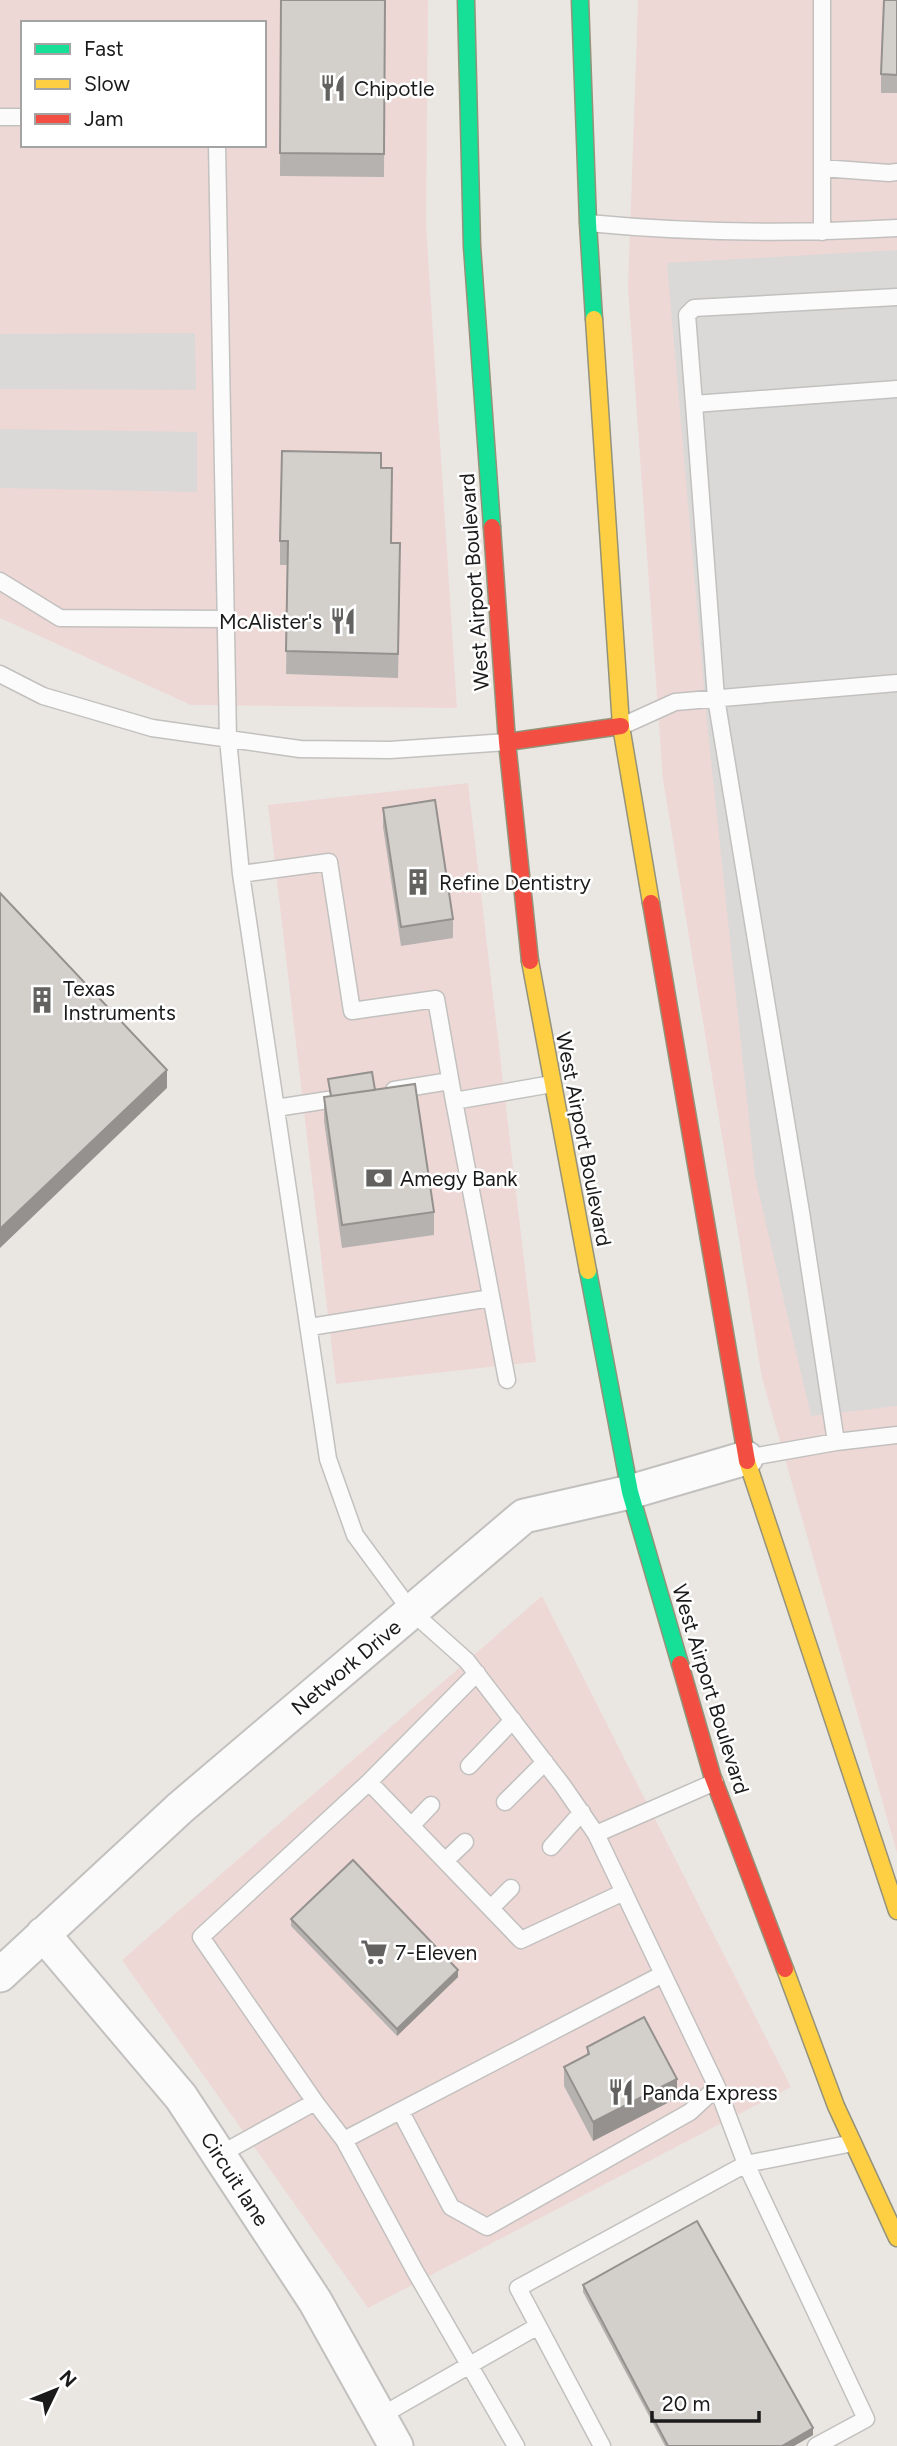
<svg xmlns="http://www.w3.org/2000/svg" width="897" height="2446" viewBox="0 0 897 2446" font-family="Figtree,sans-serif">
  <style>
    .commercial { fill: #eed8d6; fill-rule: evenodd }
    .parking { fill: #dad9d7 }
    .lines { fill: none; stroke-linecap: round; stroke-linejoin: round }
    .lane-casing { stroke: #c2c1bf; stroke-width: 19 }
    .street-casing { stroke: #c2c1bf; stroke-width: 37 }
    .fast-casing { stroke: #94937a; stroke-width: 19 }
    .slow-casing { stroke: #94937a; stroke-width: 19 }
    .jam-casing { stroke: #94937a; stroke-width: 19 }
    .lane { stroke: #fcfbfb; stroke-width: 16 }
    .street { stroke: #fcfbfb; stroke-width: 33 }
    .fast { stroke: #16e098; stroke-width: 16 }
    .slow { stroke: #ffcf43; stroke-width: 16 }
    .jam { stroke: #f24e42; stroke-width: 16 }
    .wall { fill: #b5b2af }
    .shaded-wall { fill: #94918e }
    .building { fill: #d3cfcb; stroke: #94918e; stroke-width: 2 }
    .labels { text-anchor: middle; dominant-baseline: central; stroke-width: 5; stroke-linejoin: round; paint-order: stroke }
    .poi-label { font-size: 21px; fill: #1b1b1b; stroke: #fff; text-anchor: start }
    .street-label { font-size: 21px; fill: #1b1b1b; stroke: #fff }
  </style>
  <rect width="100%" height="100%" fill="#eae7e2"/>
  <path class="commercial" d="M0,0H428L426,225L457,708L191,705L0,618ZM23,23H264V145H23Z
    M638,0H897V1853L762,1378L663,780L628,288Z
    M468,783L536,1362L336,1384L268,805Z
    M542,1596L791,2087L368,2308L122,1960Z"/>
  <path class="parking" d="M897,250V1406L811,1416L755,1177L707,722L667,263Z
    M195,333L196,390L0,389V334Z
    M0,429L197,432V492L0,488Z"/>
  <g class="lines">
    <defs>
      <path id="lane" d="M822,0V232
        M0,117H23
        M217,145L228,739L241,874L328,1459L355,1535L411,1611L467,1661L563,1786L596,1834L717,2087L746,2164L866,2419L816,2446
        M822,168L889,173L897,172
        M588,223C691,233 794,234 897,228
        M694,404L687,315L694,308L897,297
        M0,581L60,618L226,619
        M0,674L43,696L152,728L300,749L390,750L507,742
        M622,726L675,702L897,683
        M241,874L329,862L352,1011L436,999L454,1101
        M394,1090L450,1081
        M276,1108L328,1100
        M310,1327L491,1298
        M507,1380L454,1101L552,1084
        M836,1442L801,1212L716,698L694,404L897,389
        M746,1458L836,1442L897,1435
        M469,1766L513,1720
        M369,1782L521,1940L624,1892
        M505,1802L545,1762
        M411,1826L431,1805
        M596,1834L715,1782
        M551,1847L582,1812
        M445,1861L465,1842
        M491,1908L511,1888
        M315,2102L201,1937L369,1782L477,1673
        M401,2112L451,2207L487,2227L690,2112L717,2087
        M344,2140L415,2271L516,2446
        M219,2155L315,2102L344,2140L663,1974
        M379,2417L538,2326
        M602,2446L518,2288L746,2164L853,2143"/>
      <path id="street" d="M43,1934L181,2097L315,2301L396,2446
        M0,1975L180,1808L524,1516L630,1492L746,1458"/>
      <path id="fast" d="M466,0L472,246L492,527
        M580,0L588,223L594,319
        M588,1271L630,1492L680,1664"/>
      <path id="slow" d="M594,319L621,726L651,903
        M530,961L588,1271
        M747,1461L897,1911
        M785,1969L836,2106L897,2238"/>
      <path id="jam" d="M492,527L507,742L530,961
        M507,742L621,726
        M651,903L747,1461
        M680,1664L712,1775L785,1969"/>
    </defs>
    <use href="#lane" class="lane-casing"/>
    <use href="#street" class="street-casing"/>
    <use href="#fast" class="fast-casing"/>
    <use href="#slow" class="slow-casing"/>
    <use href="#jam" class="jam-casing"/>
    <use href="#lane" class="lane"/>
    <use href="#street" class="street"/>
    <use href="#fast" class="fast"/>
    <use href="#slow" class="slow"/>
    <use href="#jam" class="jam"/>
  </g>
  <path class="wall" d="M281,0H385L384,177L280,176Z
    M897,0V93H881V74Z
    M381,468L392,491L391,543L400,567L398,678L286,674L288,565H280V541Z
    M383,808L453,919V938L401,946L383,827Z
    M328,1079L375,1090L434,1212V1235L342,1248L324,1121V1097L330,1096Z
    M291,1919L458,1977L397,2036L291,1926Z
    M587,2047L677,2098L593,2141L564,2086V2067L587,2055Z
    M583,2285L813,2435L794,2446H665L583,2292Z"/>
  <path class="shaded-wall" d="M167,1070V1088L0,1248V1229Z
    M458,1970V1977L397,2036V2029Z
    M677,2079V2098L593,2141V2122Z
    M813,2428V2435L794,2446H782Z"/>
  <path class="building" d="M281,0H385L384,154L280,153Z
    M884,0H897V75L881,74Z
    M282,451L381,453V468H392L391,543H400L398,654L286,651L288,541H280Z
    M435,800L453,919L401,927L383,808Z
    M0,893L167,1070L0,1229Z
    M372,1072L375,1090L331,1096L328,1079Z
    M415,1084L434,1212L342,1225L324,1097Z
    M353,1860L458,1970L397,2029L291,1919Z
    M644,2017L677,2079L593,2122L564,2067L589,2054L587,2047Z
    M697,2221L813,2428L782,2446H668L583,2285Z"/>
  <defs>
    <symbol id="restaurant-bare" viewBox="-9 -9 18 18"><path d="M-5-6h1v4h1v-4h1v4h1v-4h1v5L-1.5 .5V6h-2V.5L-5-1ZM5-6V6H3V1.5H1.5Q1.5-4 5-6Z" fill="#636261" stroke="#fff" stroke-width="2.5" paint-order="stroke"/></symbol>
    <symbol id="building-bare" viewBox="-9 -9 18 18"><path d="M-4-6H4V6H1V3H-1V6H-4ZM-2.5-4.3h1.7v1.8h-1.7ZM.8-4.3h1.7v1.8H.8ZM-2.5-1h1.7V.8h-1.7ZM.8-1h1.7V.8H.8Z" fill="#636261" stroke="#fff" stroke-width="2.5" paint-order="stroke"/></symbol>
    <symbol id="bank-bare" viewBox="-9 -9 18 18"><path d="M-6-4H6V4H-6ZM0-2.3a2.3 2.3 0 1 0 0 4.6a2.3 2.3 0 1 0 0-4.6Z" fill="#636261" stroke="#fff" stroke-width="2.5" paint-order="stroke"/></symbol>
    <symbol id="supermarket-bare" viewBox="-9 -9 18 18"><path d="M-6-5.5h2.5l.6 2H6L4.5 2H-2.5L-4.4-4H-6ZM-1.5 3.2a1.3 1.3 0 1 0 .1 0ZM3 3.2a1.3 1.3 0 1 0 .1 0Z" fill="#636261" stroke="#fff" stroke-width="2.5" paint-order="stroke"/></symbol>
  </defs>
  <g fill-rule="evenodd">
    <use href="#restaurant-bare" x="314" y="69" width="38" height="38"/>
    <use href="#restaurant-bare" x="324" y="602" width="38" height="38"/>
    <use href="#building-bare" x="399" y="863" width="38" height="38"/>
    <use href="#building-bare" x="23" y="981" width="38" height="38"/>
    <use href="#bank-bare" x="360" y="1159" width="38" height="38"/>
    <use href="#supermarket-bare" x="355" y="1933" width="38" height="38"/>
    <use href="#restaurant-bare" x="602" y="2073" width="38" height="38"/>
  </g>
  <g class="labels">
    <g class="poi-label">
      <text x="354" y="88">Chipotle</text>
      <text x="322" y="621" text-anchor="end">McAlister's</text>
      <text x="439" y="882">Refine Dentistry</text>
      <text x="63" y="988">Texas<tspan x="63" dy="24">Instruments</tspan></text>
      <text x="400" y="1178">Amegy Bank</text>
      <text x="395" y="1952">7-Eleven</text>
      <text x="642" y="2092">Panda Express</text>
    </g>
    <g class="street-label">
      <text transform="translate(474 582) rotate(-94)">West Airport Boulevard</text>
      <text transform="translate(584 1139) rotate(79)">West Airport Boulevard</text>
      <text transform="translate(346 1667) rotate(-40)">Network Drive</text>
      <text transform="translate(711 1689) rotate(73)">West Airport Boulevard</text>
      <text transform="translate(235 2179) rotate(57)">Circuit lane</text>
    </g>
  </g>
  <rect x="21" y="21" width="245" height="126" fill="#ffffff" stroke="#a4a4a4" stroke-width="2"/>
  <rect x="35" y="44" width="35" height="10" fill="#16e098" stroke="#a4a4a4" stroke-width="2"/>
  <text x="84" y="56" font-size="21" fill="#1b1b1b">Fast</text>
  <rect x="35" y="79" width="35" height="10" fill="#ffcf43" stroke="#a4a4a4" stroke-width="2"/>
  <text x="84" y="91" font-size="21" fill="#1b1b1b">Slow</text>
  <rect x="35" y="114" width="35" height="10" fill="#f24e42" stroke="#a4a4a4" stroke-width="2"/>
  <text x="84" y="126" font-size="21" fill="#1b1b1b">Jam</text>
  <g transform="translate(56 2390) rotate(47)" stroke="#ffffff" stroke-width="5" paint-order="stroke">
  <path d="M0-5L12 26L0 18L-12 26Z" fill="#1b1b1b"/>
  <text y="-10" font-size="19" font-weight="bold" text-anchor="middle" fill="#1b1b1b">N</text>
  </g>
  <path d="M652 2411v10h107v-10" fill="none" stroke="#1b1b1b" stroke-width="3.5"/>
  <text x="662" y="2411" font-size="21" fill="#1b1b1b" stroke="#ffffff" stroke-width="5" paint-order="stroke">20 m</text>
</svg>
